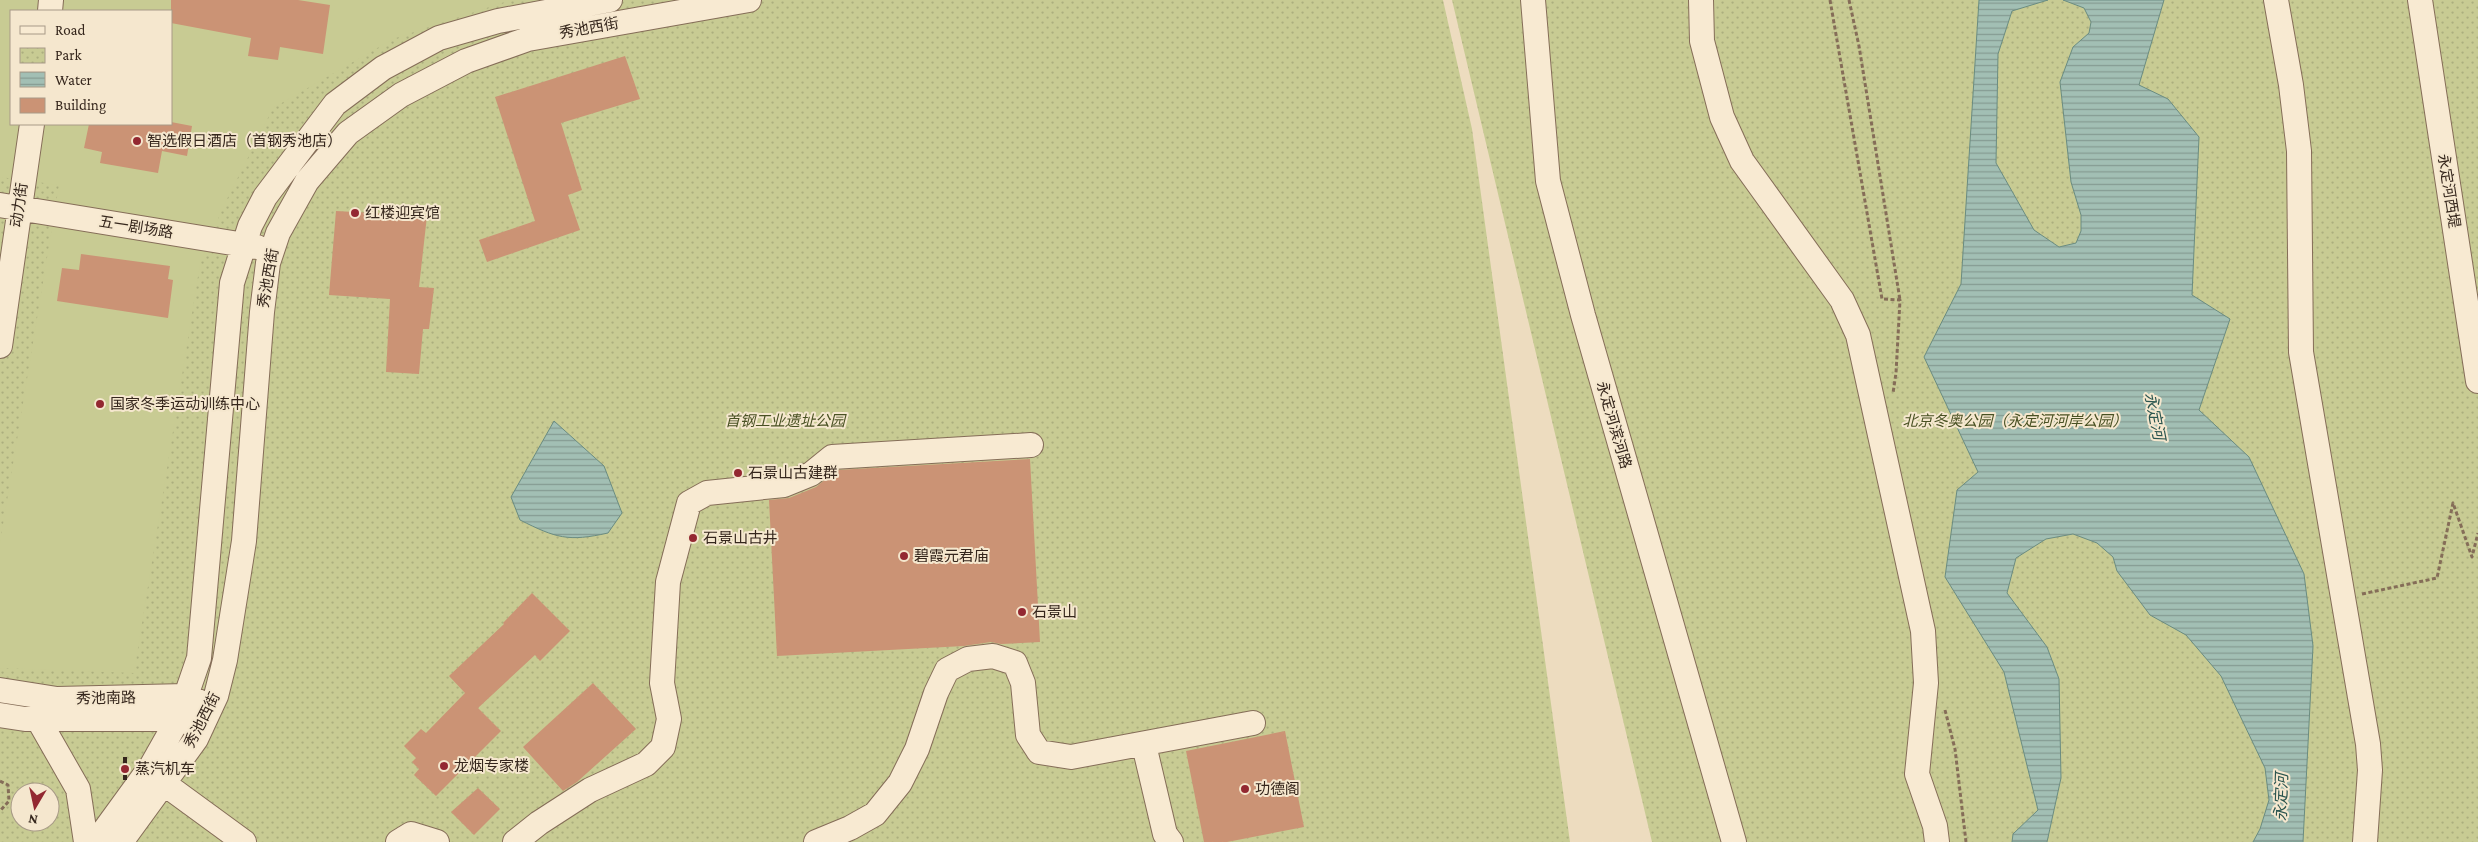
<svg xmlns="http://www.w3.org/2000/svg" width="2478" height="842" viewBox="0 0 2478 842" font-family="'Crimson Pro','Noto Sans SC',serif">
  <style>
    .park { fill: url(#park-dots); fill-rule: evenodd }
    .pitch { fill: #c8cb93; fill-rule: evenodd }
    .water { fill: url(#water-rules); stroke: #6a8c81 }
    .building { fill: #cb9375 }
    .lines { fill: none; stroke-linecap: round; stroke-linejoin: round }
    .minor-casing { stroke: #856d58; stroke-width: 26 }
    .path { stroke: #856d58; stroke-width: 3; stroke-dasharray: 4 2.5; stroke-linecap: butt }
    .minor { stroke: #f8ead2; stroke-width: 24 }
    .rail { stroke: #35261c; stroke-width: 4; stroke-dasharray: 9 9; stroke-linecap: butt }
    .poi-dot { fill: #932831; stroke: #f5e7ce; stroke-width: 2 }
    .labels { text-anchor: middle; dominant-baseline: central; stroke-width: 4; stroke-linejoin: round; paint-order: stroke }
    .street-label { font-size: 15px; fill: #35261c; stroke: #f5e7ce }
    .poi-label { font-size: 15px; fill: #35261c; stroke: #f5e7ce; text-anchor: start }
    .park-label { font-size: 15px; font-style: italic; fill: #495123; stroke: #f5e7ce }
    .water-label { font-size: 16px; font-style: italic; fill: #2b554f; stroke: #f5e7ce }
  </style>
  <defs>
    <pattern id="park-dots" width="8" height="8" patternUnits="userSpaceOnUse" patternTransform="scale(1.25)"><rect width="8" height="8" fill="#c8cb93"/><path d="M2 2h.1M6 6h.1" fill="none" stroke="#acae7e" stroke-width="1.8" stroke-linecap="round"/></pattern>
    <pattern id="water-rules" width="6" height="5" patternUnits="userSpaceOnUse" patternTransform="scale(1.25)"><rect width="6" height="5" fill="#a2bfb4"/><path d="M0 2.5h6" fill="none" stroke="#859b92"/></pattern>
  </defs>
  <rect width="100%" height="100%" fill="#eddcbf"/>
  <path class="park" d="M0,0H1443L1472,129L1570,842H0ZM11,11H171V124H11ZM20,792H50V822H20Z
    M1452,0H2478V842H1652Z"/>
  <path class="pitch" d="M0,0H511L393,39L273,108L222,209L200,264L134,673L0,668V543L59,185L0,177ZM11,11H171V124H11Z"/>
  <path class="water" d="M1979,0H2048L2012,11L1998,54L1996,163L2034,230L2059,247L2076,243L2081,231V215L2071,182L2060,82L2073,47L2089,33L2091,22L2084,8L2063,0H2164L2139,85L2168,99L2199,137L2192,295L2230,319L2199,410L2249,457L2304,574L2313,646L2303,842H2253L2260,829L2269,800L2265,768L2221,676L2186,635L2150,615L2117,571L2113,557L2097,543L2073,534L2046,539L2016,558L2007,593L2047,647L2059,679L2061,778L2047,842H2012L2013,834L2038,810L2004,672L1945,577L1957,490L1978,472L1924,357L1961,284Z
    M554,421L604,466L622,513L608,533C568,542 556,538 520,520L511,497Z"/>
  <path class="building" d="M171,0H298L330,5L323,54L280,47L278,60L248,56L251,38L171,23Z
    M625,56L640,99L561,123L582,190L568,195L580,230L487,262L479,240L535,221L495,97Z
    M171,122L192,126L187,156L162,151L158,173L100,163L102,152L84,148L89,124Z
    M336,211L427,216L419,287L434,288L429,329H423L419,374L386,372L390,299L329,295Z
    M81,254L170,266L168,279L173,280L168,318L57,301L62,268L79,270Z
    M1030,459L1040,642L1001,644L991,642L964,646L777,656L769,500L789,498L816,487L837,470Z
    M532,593L570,631L540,661L535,655L478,708L501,731L436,796L414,775L419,769L412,762L416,758L404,746L421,729L426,733L465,693L449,676L504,624L503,623Z
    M593,683L636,729L577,782L563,791L523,747Z
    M1285,731L1304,827L1227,842H1204L1186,751Z
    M478,788L500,809L474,835L451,812Z"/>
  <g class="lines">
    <defs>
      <path id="minor" d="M1533,0L1548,181L1583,315L1734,842
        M1701,0L1702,41L1722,117L1742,161L1842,300L1858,335L1923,631L1926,683L1917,774L1935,826L1937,842
        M2276,0L2291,85L2299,151L2301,352L2368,744L2370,770L2365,842
        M2420,0L2478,381
        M50,11L51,0
        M0,205L257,247
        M0,346L32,124
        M0,690L57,699L186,696L200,702
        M0,715L25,719H178L190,723
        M38,719L78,789L86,842
        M1144,745L1165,834L1171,842
        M151,774L244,842
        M96,842L152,765L178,719L199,658L232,283L250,226L265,197L335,104L383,68L439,38L498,21L610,0
        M121,842L196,739L216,696L225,660L244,541L262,312L268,263L278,233L307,181L348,133L401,95L466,61L528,39L749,0
        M398,842L411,834L437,842
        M515,842L539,823L590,790L646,764L663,747L669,719L662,683L668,582L689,503L707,493L784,485L811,474L832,457L1031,445
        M816,842L850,828L875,814L900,783L917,749L936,693L947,670L968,659L993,656L1015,663L1023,683L1028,735L1039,752L1071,757L1253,723"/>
    </defs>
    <use href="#minor" class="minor-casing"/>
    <path class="path" d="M1830,0L1882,299L1900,300L1896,373L1893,393
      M1849,0L1859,46L1900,300
      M2362,594L2437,578L2453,503L2472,557L2478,533
      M1945,710L1955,749L1966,842
      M0,781L8,785L9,801L0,811"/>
    <use href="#minor" class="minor"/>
    <path class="rail" d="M125,757V780"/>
  </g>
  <g class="poi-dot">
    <circle cx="137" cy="141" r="5"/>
    <circle cx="355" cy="213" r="5"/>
    <circle cx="100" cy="404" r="5"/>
    <circle cx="738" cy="473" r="5"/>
    <circle cx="693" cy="538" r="5"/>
    <circle cx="904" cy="556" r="5"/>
    <circle cx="1022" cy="612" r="5"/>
    <circle cx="444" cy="766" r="5"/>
    <circle cx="125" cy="769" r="5"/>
    <circle cx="1245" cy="789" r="5"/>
  </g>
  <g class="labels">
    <g class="street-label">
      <text transform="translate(589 28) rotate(-10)">秀池西街</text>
      <text transform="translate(2449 191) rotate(81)">永定河西堤</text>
      <text transform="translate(19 205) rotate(-82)">动力街</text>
      <text transform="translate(136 227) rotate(9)">五一剧场路</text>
      <text transform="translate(268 278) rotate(-80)">秀池西街</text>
      <text transform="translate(1614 425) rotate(74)">永定河滨河路</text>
      <text transform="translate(106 698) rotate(-1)">秀池南路</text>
      <text transform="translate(202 720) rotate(-63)">秀池西街</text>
    </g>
    <g class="poi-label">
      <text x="147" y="141">智选假日酒店（首钢秀池店）</text>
      <text x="365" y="213">红楼迎宾馆</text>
      <text x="110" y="404">国家冬季运动训练中心</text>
      <text x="748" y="473">石景山古建群</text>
      <text x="703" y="538">石景山古井</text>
      <text x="914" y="556">碧霞元君庙</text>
      <text x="1032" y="612">石景山</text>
      <text x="454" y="766">龙烟专家楼</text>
      <text x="135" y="769">蒸汽机车</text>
      <text x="1255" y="789">功德阁</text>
    </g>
    <g class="park-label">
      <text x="785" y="421">首钢工业遗址公园</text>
      <text x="2015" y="421">北京冬奥公园（永定河河岸公园）</text>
    </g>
    <g class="water-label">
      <text transform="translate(2155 416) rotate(79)">永定河</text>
      <text transform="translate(2281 797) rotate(-88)">永定河</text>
    </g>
  </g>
  <rect x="10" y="10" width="162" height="115" fill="#f5e7ce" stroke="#a89a87"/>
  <rect x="20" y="26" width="25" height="8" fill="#f8ead2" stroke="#a89a87"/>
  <text x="55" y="35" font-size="15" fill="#35261c">Road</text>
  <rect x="20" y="48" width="25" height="15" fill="url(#park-dots)" stroke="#a89a87"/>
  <text x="55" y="60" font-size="15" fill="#35261c">Park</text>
  <rect x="20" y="72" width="25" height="15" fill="url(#water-rules)" stroke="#a89a87"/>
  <text x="55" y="85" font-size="15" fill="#35261c">Water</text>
  <rect x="20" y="98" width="25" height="15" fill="#cb9375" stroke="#a89a87"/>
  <text x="55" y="110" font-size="15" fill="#35261c">Building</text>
  <g transform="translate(35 807) rotate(189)"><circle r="24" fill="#f5e7ce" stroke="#a89a87"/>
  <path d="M0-4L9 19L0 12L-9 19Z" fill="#932831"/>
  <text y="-8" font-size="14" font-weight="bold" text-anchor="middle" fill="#35261c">N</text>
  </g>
</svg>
